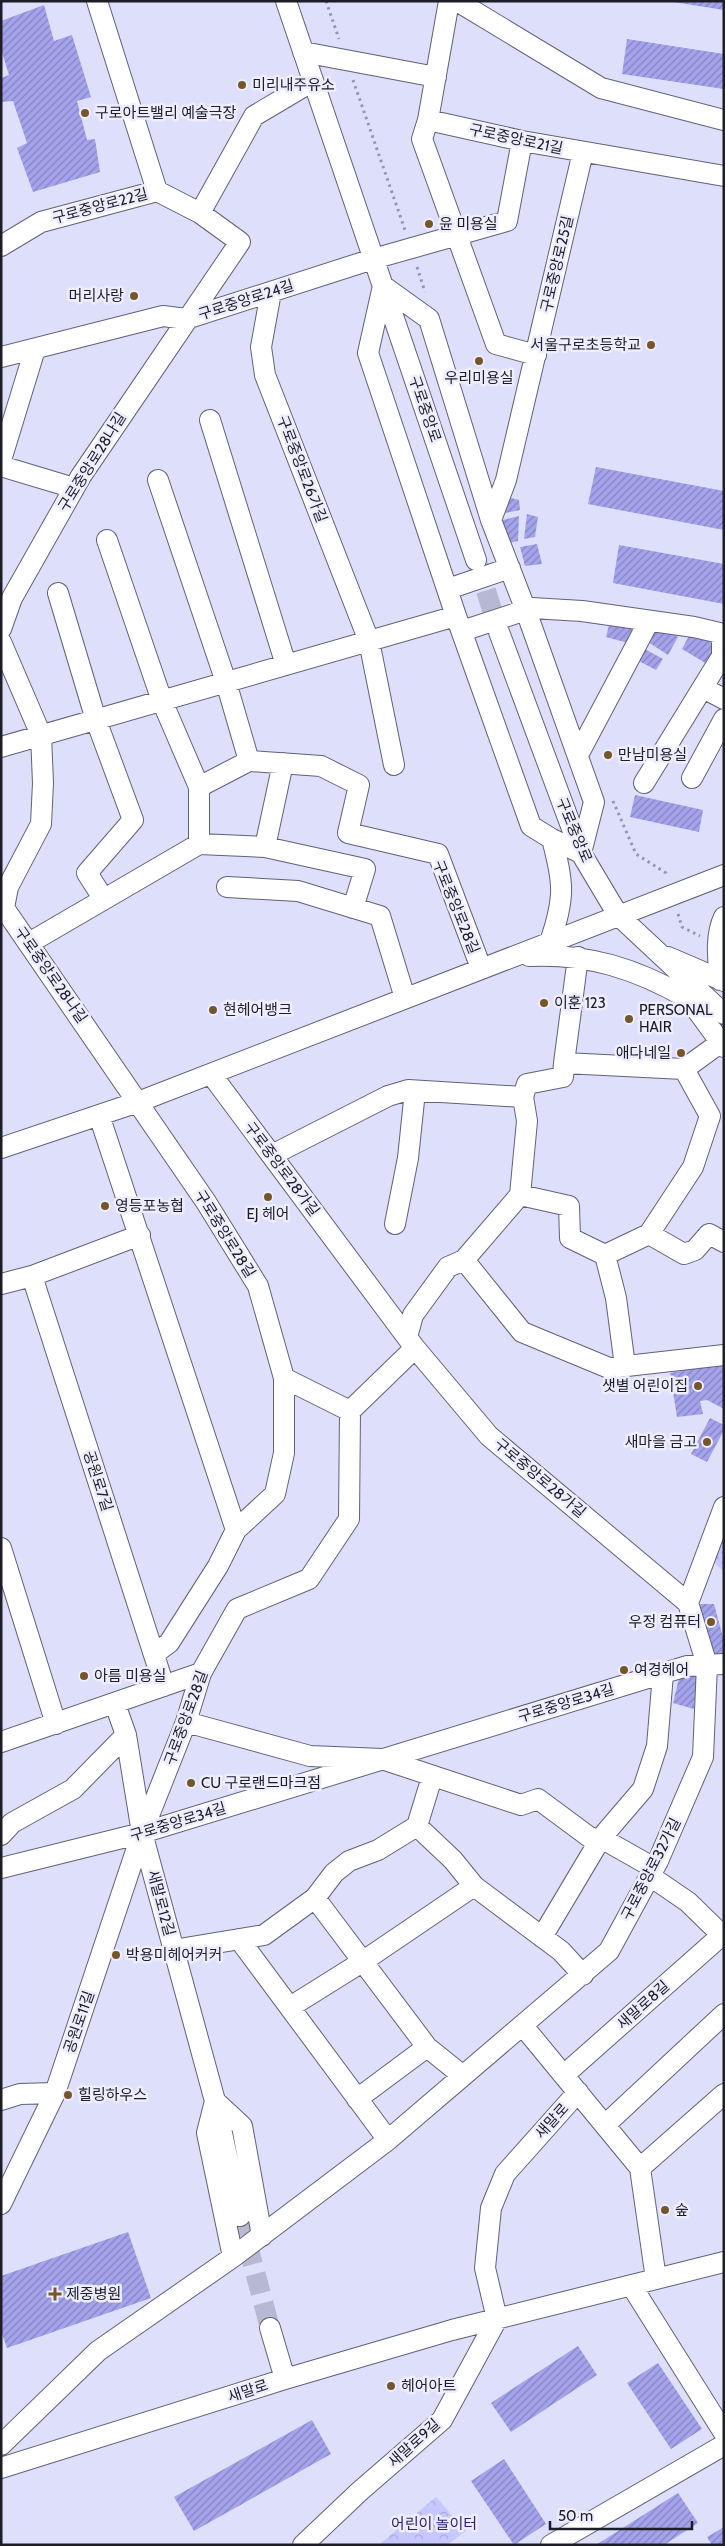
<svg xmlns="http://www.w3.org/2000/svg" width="725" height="2546" viewBox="0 0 725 2546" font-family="Cabin,'Noto Sans KR',sans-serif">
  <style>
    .grass { fill: url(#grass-dots) }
    .forest { fill: url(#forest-crowns) }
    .building { fill: url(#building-hatch) }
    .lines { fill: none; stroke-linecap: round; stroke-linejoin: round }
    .minor-tunnel { stroke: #b7b8d1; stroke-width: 20; stroke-dasharray: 20 10; stroke-linecap: butt }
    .minor-casing { stroke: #606179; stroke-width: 22 }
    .path { stroke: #9696ab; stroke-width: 3; stroke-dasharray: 2.5 4; stroke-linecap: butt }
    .minor { stroke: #fff; stroke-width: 20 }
    .poi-dot { fill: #75562b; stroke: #ededfe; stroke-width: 2 }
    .labels { text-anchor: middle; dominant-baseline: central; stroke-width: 5; stroke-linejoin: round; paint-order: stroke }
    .poi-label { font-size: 15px; fill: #1d1d27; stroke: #ededfe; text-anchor: start }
    .street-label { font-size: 15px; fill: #1d1d27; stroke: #ededfe }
    .park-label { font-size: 15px; fill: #2e1f72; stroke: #ededfe }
  </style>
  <defs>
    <pattern id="grass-dots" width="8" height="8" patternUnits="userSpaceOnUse" patternTransform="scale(1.25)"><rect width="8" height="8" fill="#c6c7fe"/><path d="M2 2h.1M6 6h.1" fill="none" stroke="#aaaada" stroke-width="1.8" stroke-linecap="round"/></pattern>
    <pattern id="forest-crowns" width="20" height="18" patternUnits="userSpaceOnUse" patternTransform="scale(1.25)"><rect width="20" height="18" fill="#c6c7fe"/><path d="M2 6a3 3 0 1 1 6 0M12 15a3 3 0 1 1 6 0" fill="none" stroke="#aaaada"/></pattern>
    <pattern id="building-hatch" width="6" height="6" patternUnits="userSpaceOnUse" patternTransform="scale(1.25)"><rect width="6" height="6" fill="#a4a3ec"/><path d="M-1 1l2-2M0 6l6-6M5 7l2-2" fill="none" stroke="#8584bf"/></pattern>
  </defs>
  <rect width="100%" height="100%" fill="#dedffb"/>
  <path class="grass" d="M724,1529V1572L712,1560Z"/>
  <path class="forest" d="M436,2497L466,2531L447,2545L380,2544Z"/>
  <path class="building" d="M674,1H724V10L673,2Z
    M44,5L54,41L72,35L91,97L77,101L87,140L95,139L100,172L33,192L17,148L27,143L13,101L1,102V78L9,75L1,49V21Z
    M627,39L724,54V89L622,74Z
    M596,467L724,491V530L588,504Z
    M507,497L519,500L520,510L500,514Z
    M527,514L538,517L535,537L524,539Z
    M519,516L518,541L509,543L499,521Z
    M537,544L542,564L525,566L520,547Z
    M619,545L724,564V604L613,583Z
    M610,621L633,627L628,643L606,637Z
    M660,627L678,637L668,655L648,642L655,628Z
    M690,634L698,639L700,635L710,641L712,637L720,642L707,664L682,649Z
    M643,648L663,659L656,670L637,660Z
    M635,795L703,810L699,832L630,817Z
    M724,1365V1409L707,1400L700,1401L703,1414L677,1417L670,1373L705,1366Z
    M710,1418L724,1425V1430L707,1462L691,1454Z
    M698,1604H714L724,1641V1654L713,1655Z
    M698,1673L694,1709L673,1703L679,1678Z
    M128,2232L151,2298L7,2348L1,2331V2276Z
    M578,2346L597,2375L511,2432L491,2403Z
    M658,2363L702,2429L671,2449L627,2383Z
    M312,2420L331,2454L194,2531L174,2497Z
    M504,2459L546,2524L514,2545L471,2481Z
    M678,2493L698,2523L664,2545H596Z
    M724,2527V2545H712L707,2537Z"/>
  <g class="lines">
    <path class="minor-tunnel" d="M477,562L499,632
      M240,2216L270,2328"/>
    <defs>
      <path id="minor" d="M97,1L157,191
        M286,1L476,560
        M449,1L428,120L422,139L496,344L536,355
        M457,1L601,88L724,120
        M303,52L436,77
        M428,120L522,141L724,176
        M200,213L254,116L313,81
        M1,246L41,222L157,191L200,213L240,242L81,476L12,598L1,629
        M383,286L429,319L491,520L525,608L594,802L581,853L552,839L531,826L456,616L368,353Z
        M271,292L261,347L265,375L369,641L394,765
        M1,357L163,316L186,319L373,259L507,221L522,141
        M210,420L286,665
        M1,460L35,349
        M1,466L74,488
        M158,480L226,682L249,761
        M491,520L506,480L583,152
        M107,540L162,701L199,787V844
        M448,589L510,568
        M58,593L96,720L133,820L87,873L103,898
        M462,631L532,608L582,611L694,627L724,634
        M499,632L581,853L618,915L724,1014
        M1,642L41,735L43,783L41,824L8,887L4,908L206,1202L258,1286L284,1378L350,1411L349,1519L309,1579L237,1609L201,1673L186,1722L142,1833L55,2093L1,2204
        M703,688L724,699
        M1,747L456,616
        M579,753L649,621
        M692,778L724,719
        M644,783L722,656V634
        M199,787L249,761L321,766L359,785L348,833L438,854L481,968
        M199,844L265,847L365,869L353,908
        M265,847L283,763
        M227,887L298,891L380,916L405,998
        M550,942C565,898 564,883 552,839
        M29,943L199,844
        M529,956C587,953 637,969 687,998
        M668,957L724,981
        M720,980C718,959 715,936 724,917
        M680,987L724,1047
        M564,1063L578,957
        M684,1069L720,1043
        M211,1074L415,1348L489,1436L688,1603
        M99,1115L236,1530
        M1,1148L138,1102L724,875
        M272,1155L388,1096L408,1090L523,1097L527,1084L563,1077L564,1063L684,1069L710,1116L693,1167L649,1234
        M520,1195L569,1206L570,1238L605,1255L616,1298L625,1366
        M395,1224L408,1158L415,1091
        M605,1255L649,1234L684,1254L695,1250L709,1234L724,1242
        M464,1260L522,1332L609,1368L724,1355
        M32,1276L164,1686
        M1,1284L32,1276L140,1235
        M407,1337L413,1315L448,1267L464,1260L520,1195L527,1121L523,1097
        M350,1411L415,1348
        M1,1548L56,1724
        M154,1654L169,1643L218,1566L236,1530L275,1494L284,1453V1378
        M115,1704L126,1735L142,1833L215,2101L240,2216
        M186,1722L310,1756L382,1759L521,1805L538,1799L592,1839L601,1838L654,1868
        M1,1742L201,1673
        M417,1826L432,1777
        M1,1835L12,1823L73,1789L126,1735
        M1,1868L142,1833L687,1666L724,1664
        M650,1876L688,1902L724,1937
        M315,1898L427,2047L463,2076
        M542,1937L601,1838L643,1789L657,1746L663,1674
        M239,1939L388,2140
        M173,1950L264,1935L315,1898L334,1873L349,1861L378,1850L417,1826L453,1860L474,1886L561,1951L583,1975
        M290,2007L362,1962L474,1886
        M523,2026L640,2168L656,2279
        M564,2075L722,1935
        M357,2099L427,2047
        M1,2100L20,2094L55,2093
        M605,2125L724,2014
        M640,2168L724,2094
        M233,2257L207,2133L215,2101L242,2126L262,2236
        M631,2285L724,2433
        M270,2328L285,2379
        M1,2445L98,2351L233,2257L388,2140L609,1951L658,1861L703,1757L707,1665L688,1603L724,1507
        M1,2468L285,2379L452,2330L724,2262
        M303,2545L360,2491L442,2420L497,2319L485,2268L491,2208L505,2174L578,2092
        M551,2545L724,2445"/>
    </defs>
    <use href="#minor" class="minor-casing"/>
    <path class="path" d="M326,1L339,39
      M353,80L405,230
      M417,267L425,292
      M613,801L636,854L666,873L667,876
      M678,914L682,927L700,936"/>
    <use href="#minor" class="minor"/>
  </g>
  <g class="poi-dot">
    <circle cx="242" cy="85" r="5"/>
    <circle cx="85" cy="113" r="5"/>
    <circle cx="429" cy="224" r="5"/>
    <circle cx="134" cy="296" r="5"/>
    <circle cx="651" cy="345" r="5"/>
    <circle cx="479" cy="361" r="5"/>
    <circle cx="608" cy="755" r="5"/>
    <circle cx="544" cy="1003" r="5"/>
    <circle cx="213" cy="1010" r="5"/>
    <circle cx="629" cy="1019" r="5"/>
    <circle cx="681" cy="1053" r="5"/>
    <circle cx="268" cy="1197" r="5"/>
    <circle cx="105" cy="1206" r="5"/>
    <circle cx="698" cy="1386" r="5"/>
    <circle cx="707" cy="1442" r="5"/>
    <circle cx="711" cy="1622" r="5"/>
    <circle cx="624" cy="1670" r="5"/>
    <circle cx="84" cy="1676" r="5"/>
    <circle cx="191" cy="1783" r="5"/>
    <circle cx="116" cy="1955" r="5"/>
    <circle cx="68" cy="2095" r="5"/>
    <circle cx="665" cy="2210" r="5"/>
    <path d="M52.5 2286.5h5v5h5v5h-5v5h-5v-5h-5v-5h5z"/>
    <circle cx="391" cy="2386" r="5"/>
  </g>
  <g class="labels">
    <g class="poi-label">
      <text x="252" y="85">미리내주유소</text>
      <text x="95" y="113">구로아트밸리 예술극장</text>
      <text x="439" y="224">윤 미용실</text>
      <text x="124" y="296" text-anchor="end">머리사랑</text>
      <text x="641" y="345" text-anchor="end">서울구로초등학교</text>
      <text x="479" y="378" text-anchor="middle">우리미용실</text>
      <text x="618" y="755">만남미용실</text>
      <text x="554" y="1003">이훈 123</text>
      <text x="223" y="1010">현헤어뱅크</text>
      <text x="639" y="1010">PERSONAL<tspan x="639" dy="17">HAIR</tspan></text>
      <text x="671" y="1053" text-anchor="end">애다네일</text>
      <text x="115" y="1206">영등포농협</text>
      <text x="268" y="1214" text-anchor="middle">EJ 헤어</text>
      <text x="688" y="1386" text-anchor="end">샛별 어린이집</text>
      <text x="697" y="1442" text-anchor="end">새마을 금고</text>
      <text x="701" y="1622" text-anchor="end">우정 컴퓨터</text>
      <text x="634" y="1670">여경헤어</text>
      <text x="94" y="1676">아름 미용실</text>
      <text x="201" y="1783">CU 구로랜드마크점</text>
      <text x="126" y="1955">박용미헤어커커</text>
      <text x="78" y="2095">힐링하우스</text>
      <text x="675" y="2210">숲</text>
      <text x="66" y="2294">제중병원</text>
      <text x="401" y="2386">헤어아트</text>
    </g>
    <g class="street-label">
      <text transform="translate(516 139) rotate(12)">구로중앙로21길</text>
      <text transform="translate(100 206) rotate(-15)">구로중앙로22길</text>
      <text transform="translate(557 264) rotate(-77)">구로중앙로25길</text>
      <text transform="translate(246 300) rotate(-18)">구로중앙로24길</text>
      <text transform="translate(425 409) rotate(71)">구로중앙로</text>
      <text transform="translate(92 462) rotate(-58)">구로중앙로28나길</text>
      <text transform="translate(302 469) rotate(69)">구로중앙로26가길</text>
      <text transform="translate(574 830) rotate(67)">구로중앙로</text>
      <text transform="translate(456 907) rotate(68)">구로중앙로28길</text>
      <text transform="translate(51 975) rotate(55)">구로중앙로28나길</text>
      <text transform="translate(282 1169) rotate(53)">구로중앙로28가길</text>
      <text transform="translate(225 1234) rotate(58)">구로중앙로28길</text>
      <text transform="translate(540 1478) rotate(40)">구로중앙로28가길</text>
      <text transform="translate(98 1481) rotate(72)">공원로7길</text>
      <text transform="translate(566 1703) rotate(-17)">구로중앙로34길</text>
      <text transform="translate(186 1718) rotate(-70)">구로중앙로28길</text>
      <text transform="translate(178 1822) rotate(-17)">구로중앙로34길</text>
      <text transform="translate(651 1869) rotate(-63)">구로중앙로32가길</text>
      <text transform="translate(161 1903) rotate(75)">새말로12길</text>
      <text transform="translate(643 2005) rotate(-42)">새말로8길</text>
      <text transform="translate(79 2022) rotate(-71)">공원로11길</text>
      <text transform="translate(552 2121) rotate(-48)">새말로</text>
      <text transform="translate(248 2391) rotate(-18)">새말로</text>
      <text transform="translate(414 2443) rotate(-42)">새말로9길</text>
    </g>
    <g class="park-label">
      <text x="434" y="2524">어린이 놀이터</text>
    </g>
  </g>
  <rect width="725" height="2546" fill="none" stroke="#1d1d27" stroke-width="5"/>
  <path d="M550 2521v8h142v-8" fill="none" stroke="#1d1d27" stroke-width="2.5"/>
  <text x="558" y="2521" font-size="15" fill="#1d1d27" stroke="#ededfe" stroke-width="4" paint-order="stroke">50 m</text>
</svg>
